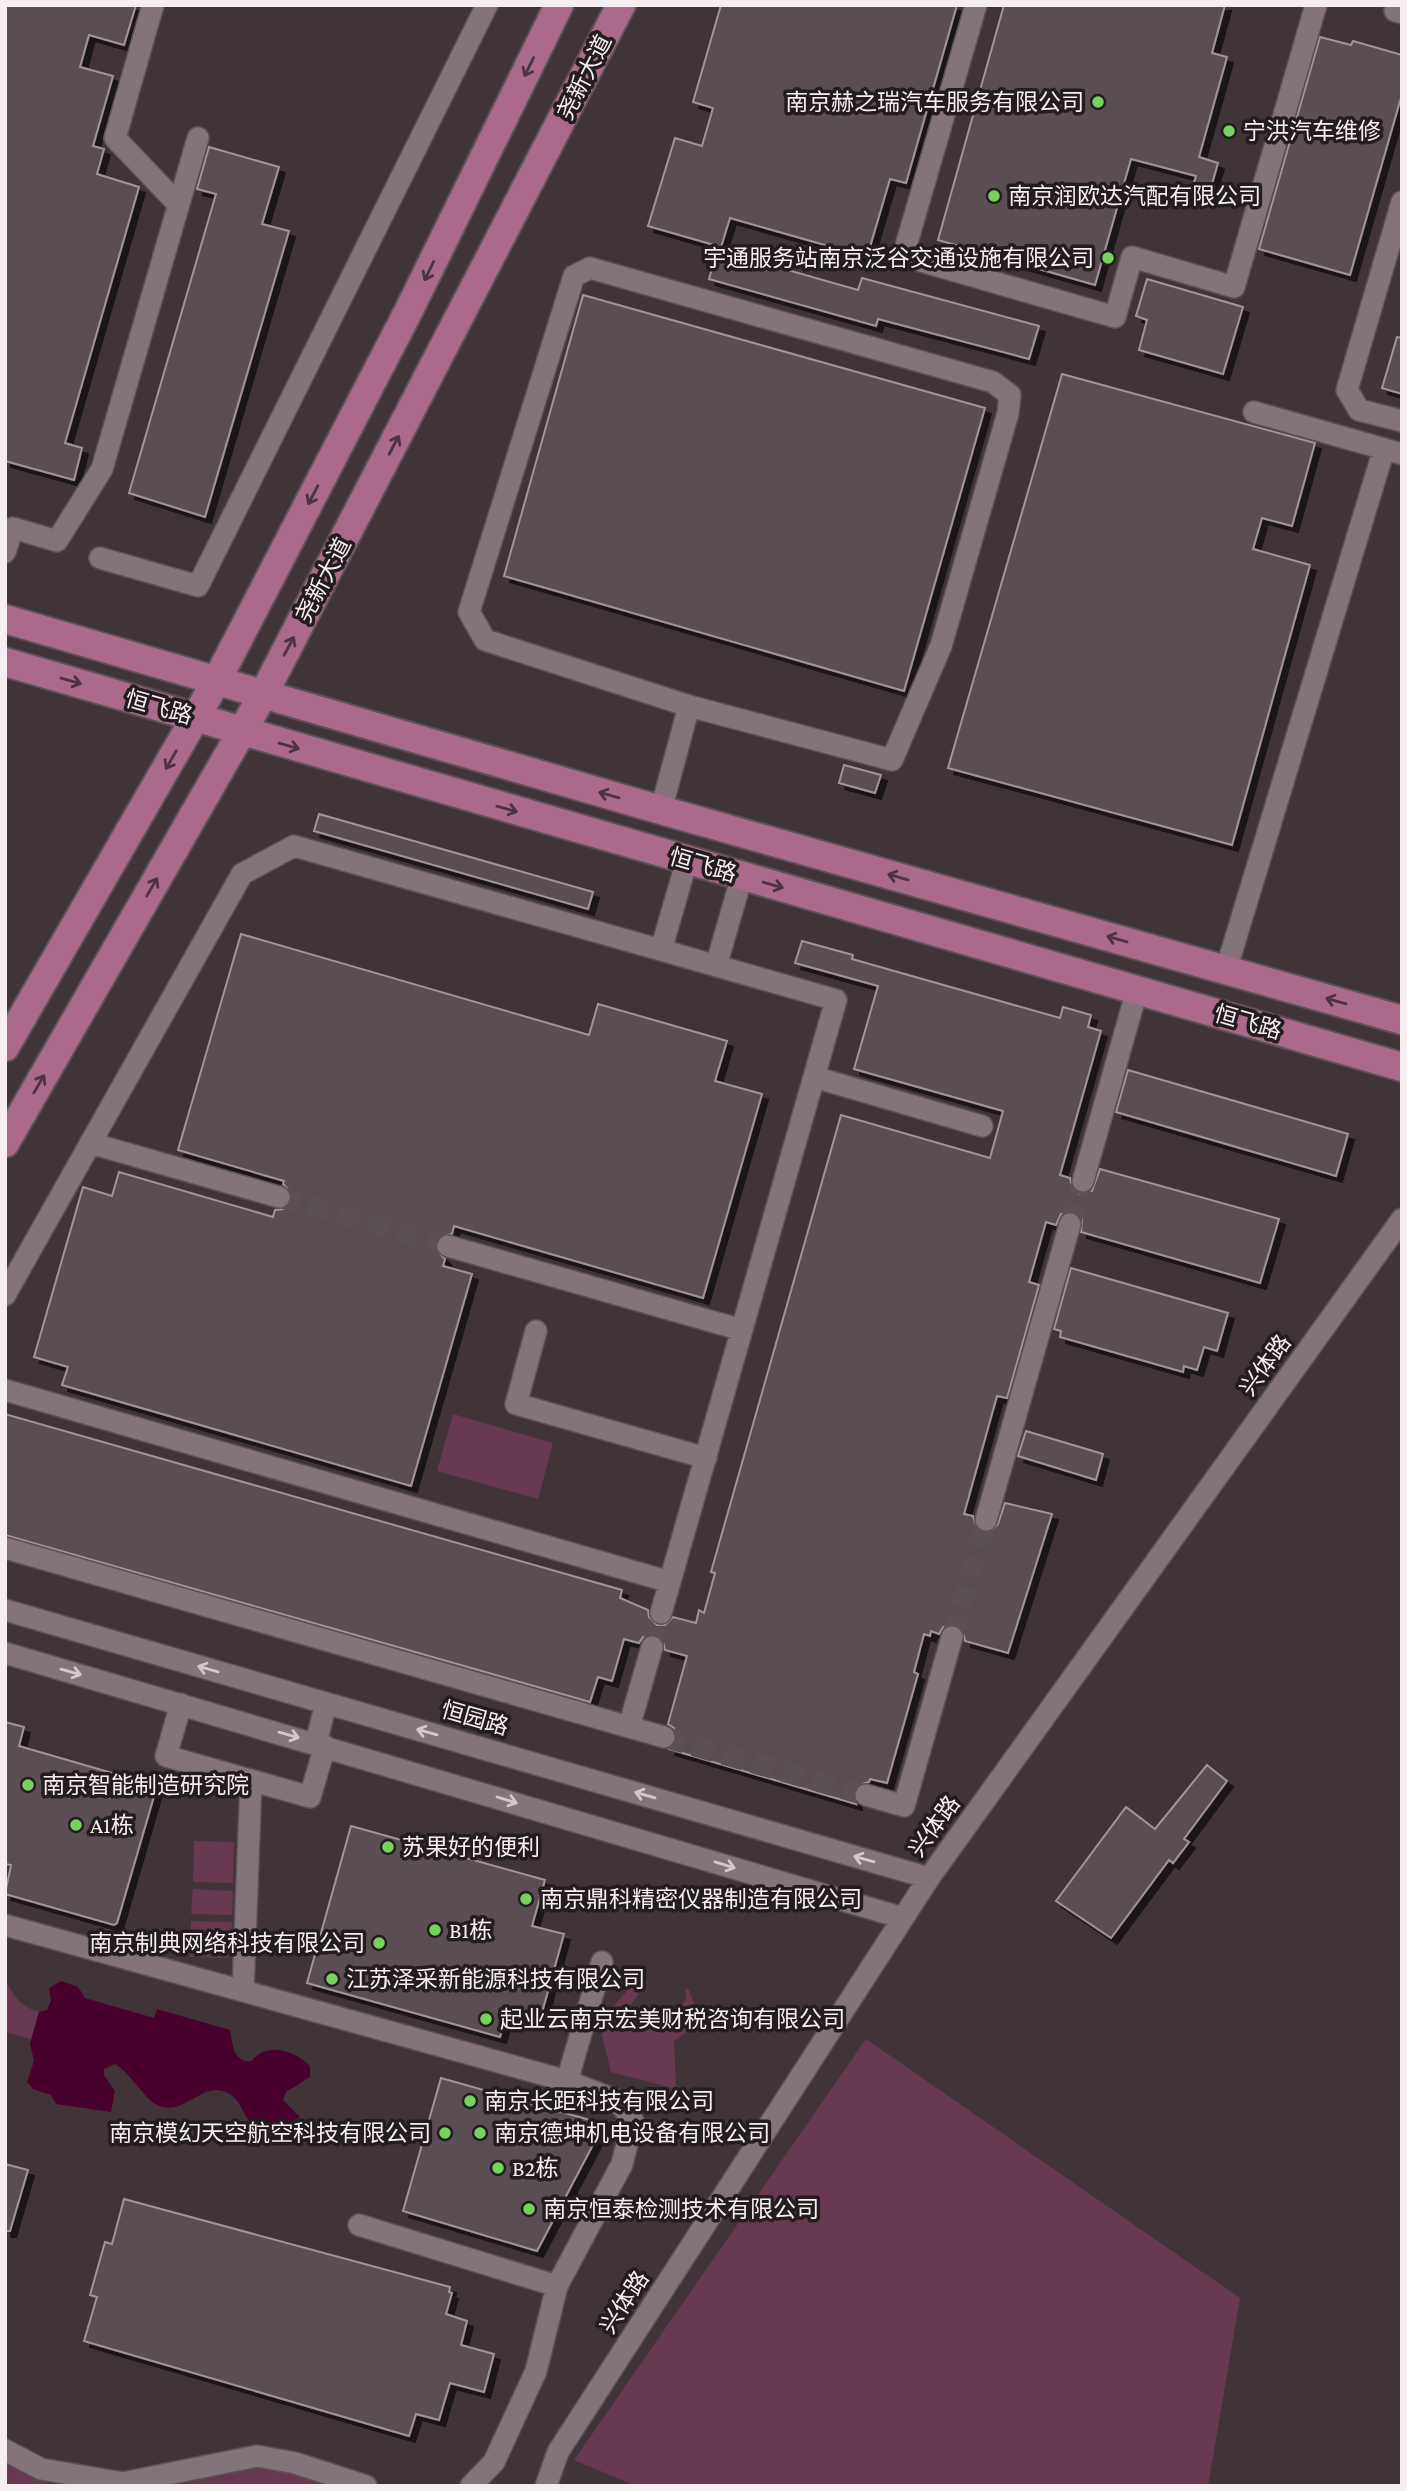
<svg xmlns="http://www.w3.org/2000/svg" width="1407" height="2491" viewBox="0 0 1407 2491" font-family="'Crimson Pro','Noto Sans SC',serif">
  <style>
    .green { fill: #683850 }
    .water { fill: #48002d }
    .building { fill: #5a4d53; stroke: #a19399; stroke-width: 2; filter: url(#shadow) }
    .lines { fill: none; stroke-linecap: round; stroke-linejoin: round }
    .minor-tunnel { stroke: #5b5055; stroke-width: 21; stroke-dasharray: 21 10; stroke-linecap: butt }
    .minor-casing { stroke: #5c5256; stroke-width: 24 }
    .major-casing { stroke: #5c5256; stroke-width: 32 }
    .minor { stroke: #82747a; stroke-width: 21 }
    .major { stroke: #ab698b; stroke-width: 28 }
    .oneway { stroke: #4c3440 }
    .oneway2 { stroke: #d3c9cd }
    .poi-dot { fill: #75d25b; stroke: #231d20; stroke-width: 2.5 }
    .labels { text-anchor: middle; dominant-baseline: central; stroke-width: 7; stroke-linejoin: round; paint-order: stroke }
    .street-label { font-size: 23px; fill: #f6eef1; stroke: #231d20 }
    .poi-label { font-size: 23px; fill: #f6eef1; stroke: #231d20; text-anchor: start }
  </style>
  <defs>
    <filter id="shadow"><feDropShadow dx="6" dy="6" stdDeviation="0" flood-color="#0009"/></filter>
  </defs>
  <rect width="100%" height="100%" fill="#403439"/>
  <path class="green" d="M453,1414L553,1443L538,1499L437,1471Z
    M194,1841L234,1842L233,1883L193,1882Z
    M193,1889L233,1891L232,1915L191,1914Z
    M191,1921L232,1922L231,1939L190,1938Z
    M190,1944H191L231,1945L228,1958L190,1957Z
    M639,1977L648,1982L629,2007L677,2009L686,2000L685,1988L689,1990L701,2022L674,2041L676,2089L611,2072L599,2023Z
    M5,1979C14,1997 20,2006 39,2012L31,2039L5,2032Z
    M866,2039L1240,2298L1208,2486H636L574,2460Z
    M5,2463L9,2465L54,2486H5Z
    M274,2467L327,2486H174L246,2468Z"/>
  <path class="water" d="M61,1981L78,1987L85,1998L154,2018L157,2009L230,2030C233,2045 233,2063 252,2061C267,2041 295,2051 310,2066V2077L286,2092L283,2100L300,2117L267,2134C241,2125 246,2102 228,2093C204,2080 187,2113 162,2107C146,2103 132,2074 115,2064L104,2069V2075L115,2091L111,2112L56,2104L51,2095L33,2089L27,2082L34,2061L30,2044L39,2012L47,2010L51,2001L49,1988Z"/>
  <path class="building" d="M5,5H136L124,45L89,35L80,67L113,76L93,146L104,149L97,174L139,187L65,443L82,448L74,480L5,461Z
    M721,5H957L906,183L890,179L867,257L730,218L721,247L648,226L675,138L702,146L713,108L693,102Z
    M1004,5H1225L1212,53L1227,57L1199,157L1218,163L1210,191L1193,186L1196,176L1131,159L1095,285L938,240Z
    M1320,37L1351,45L1353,41L1402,55V94L1350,275L1259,249Z
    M209,147L279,167L262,224L289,231L205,517L129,493L216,194L197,189Z
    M717,250L858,290L862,278L1039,326L1029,359L878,319L876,326L709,279Z
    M1147,279L1243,307L1223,374L1139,350L1147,320L1136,316Z
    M583,295L985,408L904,691L504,576Z
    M1397,337L1402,338V394L1382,388Z
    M1062,374L1315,443L1292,526L1262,518L1253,549L1310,565L1232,845L948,768Z
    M844,765L881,775L875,793L839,783Z
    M319,814L593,892L588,909L314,831Z
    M241,934L589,1035L598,1004L727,1041L715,1081L762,1094L703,1298L454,1226L452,1234L438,1237L436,1250L445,1259L443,1266L472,1274L411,1486L62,1385L68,1367L34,1357L83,1187L112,1196L119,1172L273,1217L275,1210L283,1209L291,1201V1193L283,1184L284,1181L178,1150Z
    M802,941L853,955L852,959L1060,1018L1063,1007L1091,1015L1088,1027L1101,1031L1060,1175L1070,1178L1073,1190L1080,1194L1092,1191L1100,1169L1279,1219L1260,1283L1081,1232L1082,1220L1074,1212L1061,1214L1056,1225L1046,1222L1029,1282L1039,1285L1007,1398L997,1396L964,1514L973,1516L977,1530L989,1533L998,1524L1005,1503L1052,1514L1008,1653L965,1641L962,1628L955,1624L943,1627L939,1634L931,1631L930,1636L924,1634L914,1672L918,1674L887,1783L870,1779L869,1782L857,1785L853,1792L856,1804L669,1749L677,1740L674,1728L668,1724L687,1656L665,1650L662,1638L655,1634L643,1637L639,1643L624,1639L612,1681L598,1677L590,1702L5,1535V1414L622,1590L620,1598L648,1610L649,1617L657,1625H665L673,1617L696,1623L699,1610L704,1613L715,1573L711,1572L841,1115L990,1158L1003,1111L854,1069L878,986L795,963Z
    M1128,1070L1348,1134L1336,1176L1116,1112Z
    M1071,1268L1228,1313L1217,1351L1204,1347L1197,1370L1184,1366L1183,1372L1060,1337L1061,1331L1054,1329Z
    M1026,1431L1103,1454L1096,1480L1018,1456Z
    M5,1722L24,1727L19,1746L157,1786L117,1923L114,1925L5,1894L11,1865L5,1864Z
    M1207,1765L1227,1781L1184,1839L1189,1842L1173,1863L1169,1860L1111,1938L1056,1901L1126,1807L1155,1829Z
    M351,1826L545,1880L532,1926L564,1934L541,2016L509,2007L500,2037L307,1983Z
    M441,2078L604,2124L537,2251L403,2211Z
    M5,2164L28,2170L10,2231H5Z
    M124,2199L450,2287L449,2292L452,2293L446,2314L467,2321L461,2345L494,2354L484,2392L450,2383L439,2420L416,2414L409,2436L84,2341L97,2297L90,2295L105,2242L112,2244Z"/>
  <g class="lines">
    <path class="minor-tunnel" d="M279,1197L448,1246
      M1070,1224L1083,1181
      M952,1637L986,1520
      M652,1647L661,1613
      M664,1737L866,1795"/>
    <defs>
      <path id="minor" d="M153,5L115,138L178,204
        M976,5L903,256L1115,317L1132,257L1234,287L1316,5
        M1395,11L1402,13
        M1402,202L1347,390L1359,410L1402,421
        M1254,412L1402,454
        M5,552L13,528L57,541L102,469L198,138
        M100,558L198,586L487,5
        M661,810L689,706L485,640L469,612L574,276L590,268L993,382L1010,395L1008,413L941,646L892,760L689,706
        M661,950L836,1000L661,1613
        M716,966L742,876
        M1226,970L1384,449
        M814,1077L982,1126
        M90,1143L279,1197
        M1083,1181L1137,990
        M448,1246L742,1330
        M5,1295L242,874L294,846L661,950L687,860
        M536,1331L516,1404L706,1458
        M5,1390L670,1582
        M986,1520L1070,1224
        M5,1548L664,1737
        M5,1610L929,1878
        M5,1653L903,1918
        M181,1704L166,1756L310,1797L325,1746
        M629,1727L652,1647
        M316,1743L326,1703
        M866,1795L904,1806L952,1637
        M5,1925L243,1991L251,1781
        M243,1991L567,2081L602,1962
        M359,2225L557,2286L622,2164L633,2121L618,2101L567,2081
        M5,2450L41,2469L123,2483L257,2456L295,2463L366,2486
        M471,2486L494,2462L536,2371L557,2286
        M546,2486L558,2452L929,1878L1402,1219"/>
      <path id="major" d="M5,619L661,810L1402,1020
        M5,662L1402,1067
        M5,1047L217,680L408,312L559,5
        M5,1143L264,693L621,5"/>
    </defs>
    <use href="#minor" class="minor-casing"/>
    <use href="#major" class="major-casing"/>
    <use href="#minor" class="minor"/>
    <use href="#major" class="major"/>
  </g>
  <defs><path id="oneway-shaft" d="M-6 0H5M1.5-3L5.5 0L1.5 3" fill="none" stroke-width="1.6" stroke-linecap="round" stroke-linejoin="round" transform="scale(1.75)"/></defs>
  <g class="oneway">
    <use href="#oneway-shaft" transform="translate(529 67) rotate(116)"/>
    <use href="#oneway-shaft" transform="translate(429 271) rotate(116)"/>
    <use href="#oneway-shaft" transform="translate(394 445) rotate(-62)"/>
    <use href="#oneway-shaft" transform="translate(313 495) rotate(118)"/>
    <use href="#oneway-shaft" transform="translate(289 646) rotate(-62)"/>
    <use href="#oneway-shaft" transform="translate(71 681) rotate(16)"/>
    <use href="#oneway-shaft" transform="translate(289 746) rotate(16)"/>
    <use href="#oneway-shaft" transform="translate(171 760) rotate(120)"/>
    <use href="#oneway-shaft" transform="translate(609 795) rotate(-164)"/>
    <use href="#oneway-shaft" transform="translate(507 809) rotate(16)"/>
    <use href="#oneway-shaft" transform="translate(898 877) rotate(-164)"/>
    <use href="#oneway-shaft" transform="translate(773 885) rotate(16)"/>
    <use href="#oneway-shaft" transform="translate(152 887) rotate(-60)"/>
    <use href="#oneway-shaft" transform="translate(1117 939) rotate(-164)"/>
    <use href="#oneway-shaft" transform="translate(1336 1001) rotate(-164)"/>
    <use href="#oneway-shaft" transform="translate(39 1084) rotate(-60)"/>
  </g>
  <g class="oneway2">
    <use href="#oneway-shaft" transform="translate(208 1669) rotate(-164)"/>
    <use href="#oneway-shaft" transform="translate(71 1672) rotate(16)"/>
    <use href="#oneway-shaft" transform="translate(427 1732) rotate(-164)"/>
    <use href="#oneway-shaft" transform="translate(289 1735) rotate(16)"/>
    <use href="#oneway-shaft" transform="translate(645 1795) rotate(-164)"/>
    <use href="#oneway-shaft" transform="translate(507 1800) rotate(17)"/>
    <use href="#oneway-shaft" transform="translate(864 1859) rotate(-164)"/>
    <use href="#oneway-shaft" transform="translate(725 1865) rotate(17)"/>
  </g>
  <g class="poi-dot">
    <circle cx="1098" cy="102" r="7"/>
    <circle cx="1229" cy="131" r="7"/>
    <circle cx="994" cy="196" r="7"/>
    <circle cx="1108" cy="258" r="7"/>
    <circle cx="28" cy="1785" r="7"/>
    <circle cx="76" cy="1825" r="7"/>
    <circle cx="388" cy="1847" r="7"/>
    <circle cx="526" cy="1899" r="7"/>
    <circle cx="435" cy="1930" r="7"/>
    <circle cx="379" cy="1943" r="7"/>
    <circle cx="332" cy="1979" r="7"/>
    <circle cx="486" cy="2019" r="7"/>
    <circle cx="470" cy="2101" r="7"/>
    <circle cx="445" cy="2133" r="7"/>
    <circle cx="480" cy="2133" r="7"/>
    <circle cx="498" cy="2168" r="7"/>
    <circle cx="529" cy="2209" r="7"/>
  </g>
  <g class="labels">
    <g class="street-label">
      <text transform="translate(584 77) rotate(-63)">尧新大道</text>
      <text transform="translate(323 580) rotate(-62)">尧新大道</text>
      <text transform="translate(159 707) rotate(16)">恒飞路</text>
      <text transform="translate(703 865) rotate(16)">恒飞路</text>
      <text transform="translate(1248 1022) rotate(16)">恒飞路</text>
      <text transform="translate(1265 1365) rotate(-54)">兴体路</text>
      <text transform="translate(475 1718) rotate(16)">恒园路</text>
      <text transform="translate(934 1826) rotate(-54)">兴体路</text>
      <text transform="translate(624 2302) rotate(-57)">兴体路</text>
    </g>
    <g class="poi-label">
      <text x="1084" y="102" text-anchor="end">南京赫之瑞汽车服务有限公司</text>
      <text x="1243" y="131">宁洪汽车维修</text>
      <text x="1008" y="196">南京润欧达汽配有限公司</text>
      <text x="1094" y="258" text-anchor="end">宇通服务站南京泛谷交通设施有限公司</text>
      <text x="42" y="1785">南京智能制造研究院</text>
      <text x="90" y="1825">A1栋</text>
      <text x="402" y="1847">苏果好的便利</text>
      <text x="540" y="1899">南京鼎科精密仪器制造有限公司</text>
      <text x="449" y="1930">B1栋</text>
      <text x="365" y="1943" text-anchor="end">南京制典网络科技有限公司</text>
      <text x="346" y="1979">江苏泽采新能源科技有限公司</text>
      <text x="500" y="2019">起业云南京宏美财税咨询有限公司</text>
      <text x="484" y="2101">南京长距科技有限公司</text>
      <text x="431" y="2133" text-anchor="end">南京模幻天空航空科技有限公司</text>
      <text x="494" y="2133">南京德坤机电设备有限公司</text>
      <text x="512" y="2168">B2栋</text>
      <text x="543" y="2209">南京恒泰检测技术有限公司</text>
    </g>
  </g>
  <rect width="1407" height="2491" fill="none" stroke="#f6eef1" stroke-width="14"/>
</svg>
